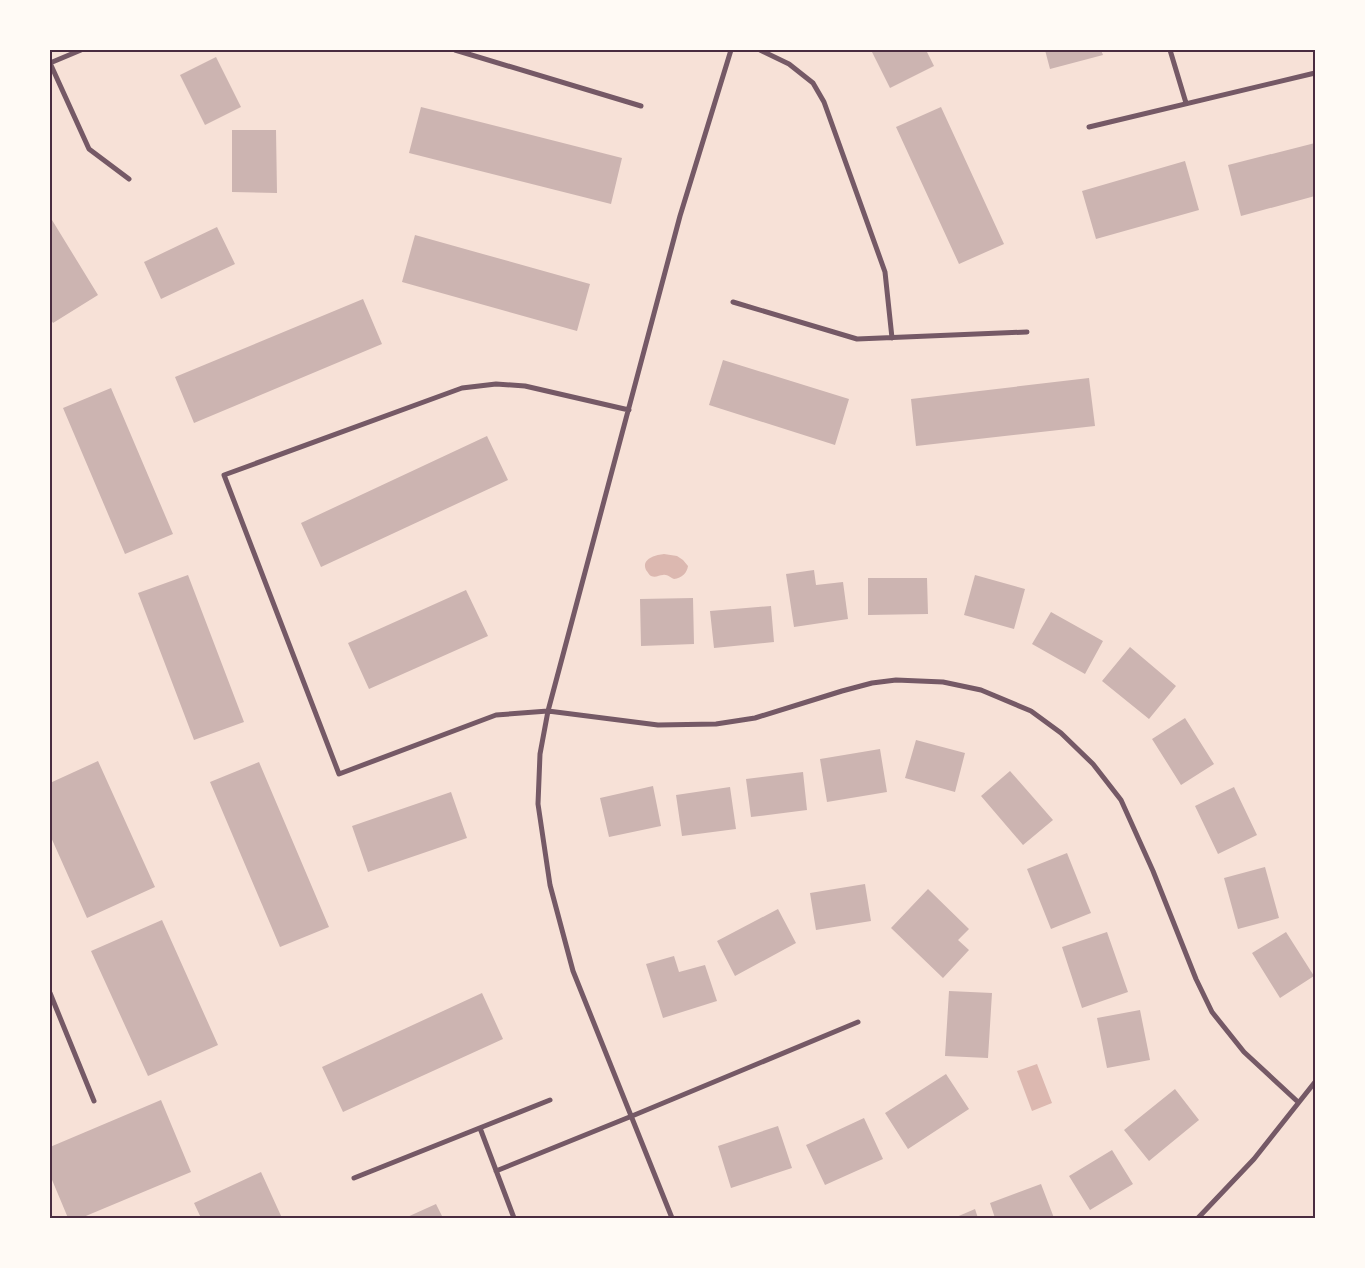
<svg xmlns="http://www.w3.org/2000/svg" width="1365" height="1268" viewBox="0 0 1365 1268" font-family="Merriweather,serif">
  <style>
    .water { fill: #dcb8b0 }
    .building { fill: #ccb4b1 }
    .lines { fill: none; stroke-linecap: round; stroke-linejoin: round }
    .minor { stroke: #755966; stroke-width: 5 }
    .neatline { fill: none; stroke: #4a2c40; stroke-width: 2 }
  </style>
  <rect width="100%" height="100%" fill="#f7e1d7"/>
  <path class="water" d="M664,554L677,556L683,560L688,566C687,573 682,578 674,579C671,578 667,574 663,575C659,575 656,578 651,576C649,575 648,572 646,570C641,559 655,555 664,554Z
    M1037,1064L1052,1103L1032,1111L1017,1071Z"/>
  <path class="building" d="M871,50H926L934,66L890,88Z
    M1045,50H1101L1103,55L1050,69Z
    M216,57L241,107L205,125L180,75Z
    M421,107L622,158L611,204L409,153Z
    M941,107L1004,244L959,264L896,127Z
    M232,130H276L277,193L232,192Z
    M1315,143V196L1241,216L1228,165Z
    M1185,161L1199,210L1096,239L1082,191Z
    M52,220L98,295L53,323L50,318V222Z
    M217,227L235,264L161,299L144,262Z
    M415,235L590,284L577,331L402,282Z
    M363,299L382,344L194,423L175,377Z
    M723,360L849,399L835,445L709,405Z
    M1089,378L1095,426L916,446L911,399Z
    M111,388L173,534L125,554L63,408Z
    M487,436L508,480L321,567L301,523Z
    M814,570L816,585L843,582L848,619L794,627L786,574Z
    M188,575L244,722L194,740L138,593Z
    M975,575L1025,589L1014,629L964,615Z
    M868,578H927L928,614L868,615Z
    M466,590L488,636L369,689L348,643Z
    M693,598L694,644L641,646L640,599Z
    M771,606L774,642L714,648L710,611Z
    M1051,612L1103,641L1085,674L1032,644Z
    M1130,647L1176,686L1149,719L1102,681Z
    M1185,718L1214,764L1181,785L1152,739Z
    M916,740L965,753L955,792L905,778Z
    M880,749L887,792L827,802L820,759Z
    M98,761L155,887L87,918L50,835V783Z
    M259,762L329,927L280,947L210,782Z
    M1010,771L1053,820L1023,845L981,796Z
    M803,772L807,810L751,817L746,779Z
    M653,786L661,826L609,837L600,798Z
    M730,787L736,829L682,836L676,795Z
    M1234,787L1257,835L1218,854L1195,806Z
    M451,792L467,838L368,872L352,826Z
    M1067,853L1091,913L1051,929L1027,869Z
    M1265,867L1279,918L1238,929L1224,878Z
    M865,884L871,921L816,930L810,893Z
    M928,889L969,929L958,940L969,950L943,978L891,928Z
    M778,909L796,943L735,976L717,941Z
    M162,920L218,1045L148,1076L91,951Z
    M1107,932L1128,992L1082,1008L1062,947Z
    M1286,932L1314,976L1280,998L1252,953Z
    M674,956L679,972L705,965L717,1001L663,1018L646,964Z
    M949,991L992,993L988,1058L945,1056Z
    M482,993L503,1039L343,1112L322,1067Z
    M1140,1010L1150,1060L1107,1068L1097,1018Z
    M946,1074L969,1109L908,1149L885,1113Z
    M1175,1089L1199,1120L1149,1161L1124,1130Z
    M161,1100L191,1172L81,1218H68L50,1175V1147Z
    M864,1118L883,1159L825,1185L806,1145Z
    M778,1126L792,1168L731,1188L718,1146Z
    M1112,1150L1133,1184L1090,1210L1069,1176Z
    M261,1172L282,1218H201L194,1203Z
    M1041,1184L1054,1218H995L990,1203Z
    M436,1204L443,1218H405Z
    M975,1209L978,1218H954Z"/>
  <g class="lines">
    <path class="minor" d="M455,50L641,106
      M760,50L789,64L813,83L824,102L885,272L892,338
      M1170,50L1186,103
      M50,63L89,149L129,179
      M50,63L81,50
      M1089,127L1315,73
      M733,302L857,339L1027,332
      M629,410L525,386L496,384L462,388L224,475L339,774L496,715L548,711L658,725L716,724L755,718L842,691L872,683L896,680L943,682L981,690L1031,711L1061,733L1093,764L1121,800L1153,871L1196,979L1212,1012L1244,1052L1298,1102
      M50,993L94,1101
      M480,1128L514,1218
      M496,1171L632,1116L858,1022
      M354,1178L550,1100
      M672,1218L573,971L550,885L538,804L540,754L548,711L680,216L731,50
      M1198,1218L1254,1159L1315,1082"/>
  </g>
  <rect width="1365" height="1268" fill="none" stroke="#fffaf5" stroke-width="102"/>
  <rect x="51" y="51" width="1263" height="1166" class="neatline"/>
</svg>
